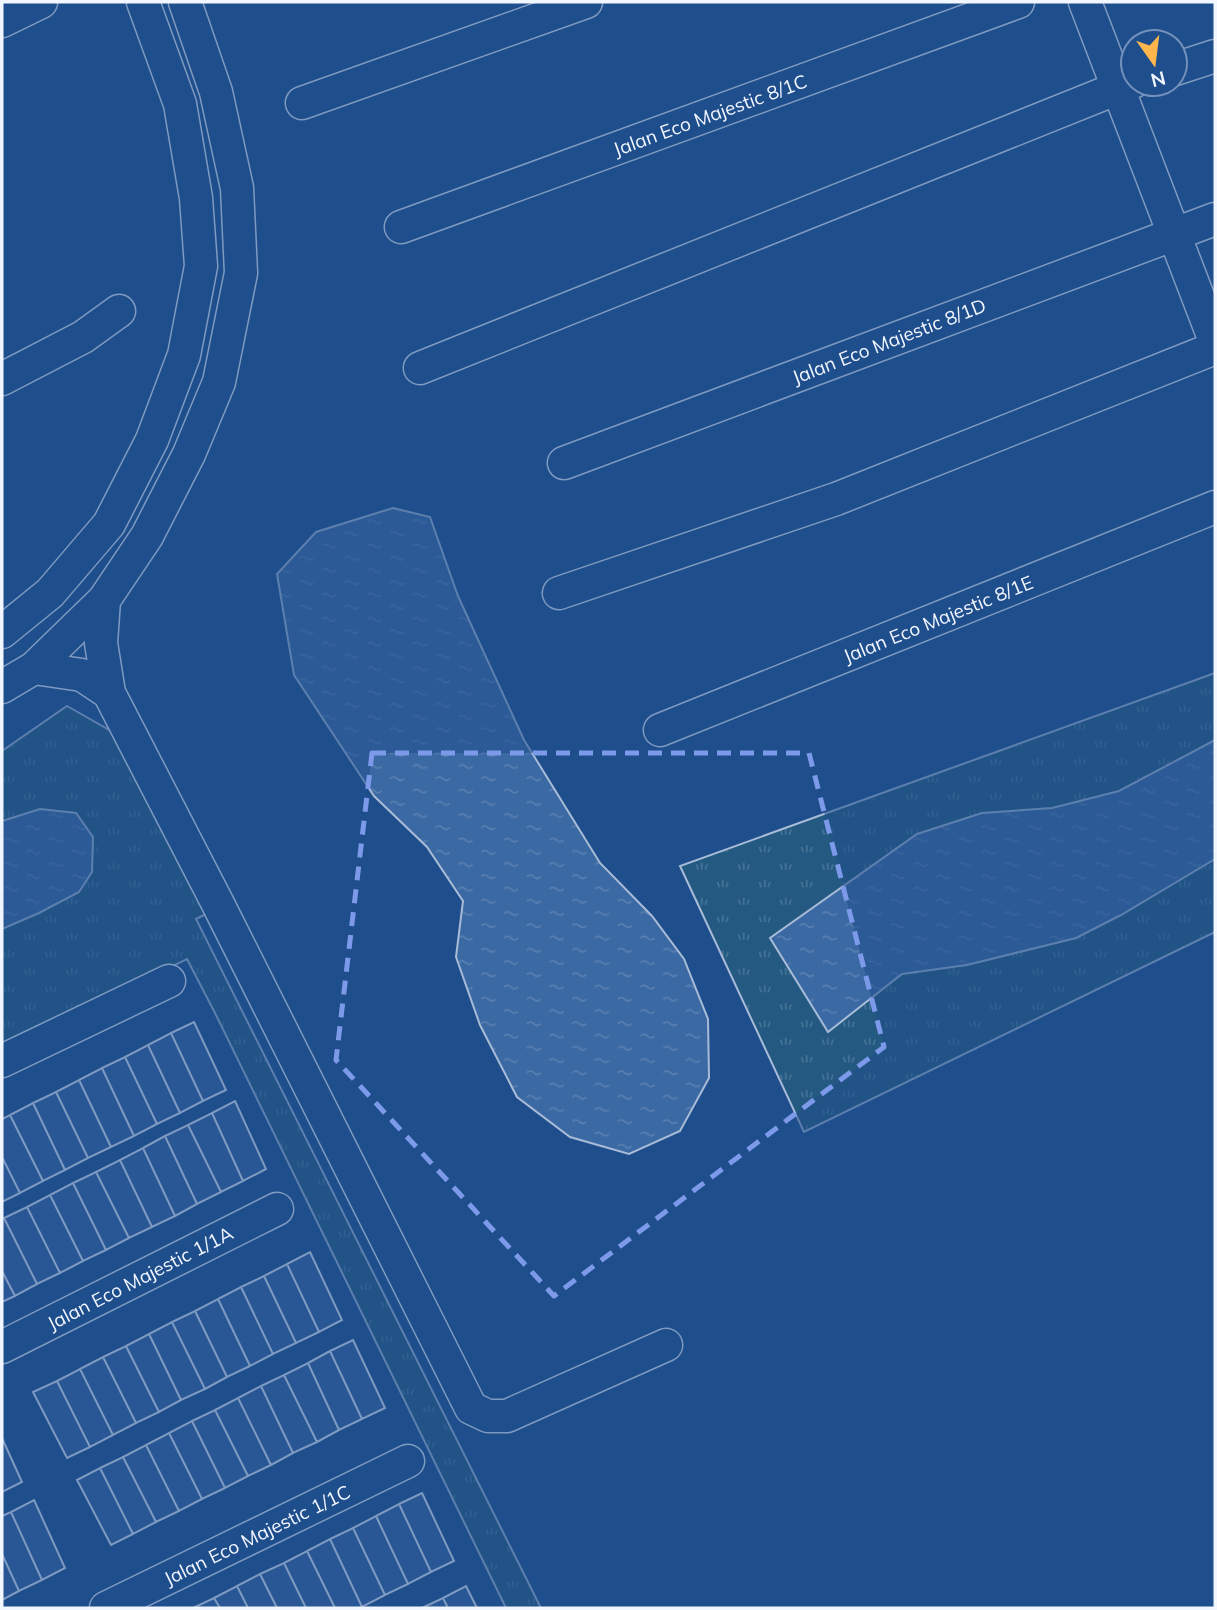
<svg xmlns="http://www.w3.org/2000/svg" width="1217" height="1610" viewBox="0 0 1217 1610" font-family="Mulish,sans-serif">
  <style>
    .grass { fill: url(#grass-tufts); stroke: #a8bbd7; stroke-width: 2 }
    .water { fill: url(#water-ripples); stroke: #a8bbd7; stroke-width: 2 }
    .building { fill: #3563a3; stroke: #f2f6ff; stroke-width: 2 }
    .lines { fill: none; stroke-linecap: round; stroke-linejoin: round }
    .minor-casing { stroke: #f2f6ff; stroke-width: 35 }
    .minor { stroke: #1f4e8c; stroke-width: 32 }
    .marked { fill: none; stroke: #7d9aea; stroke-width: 5; stroke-dasharray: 14 9; stroke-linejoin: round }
    .labels { text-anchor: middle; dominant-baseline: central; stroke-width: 5; stroke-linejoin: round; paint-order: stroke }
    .street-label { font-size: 19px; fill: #f2f6ff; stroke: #1f4e8c }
  </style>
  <defs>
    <pattern id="grass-tufts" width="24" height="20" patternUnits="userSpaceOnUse" patternTransform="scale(1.75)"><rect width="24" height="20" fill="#245a82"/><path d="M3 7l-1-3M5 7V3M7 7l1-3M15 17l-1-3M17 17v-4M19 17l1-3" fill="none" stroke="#447295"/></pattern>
    <pattern id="water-ripples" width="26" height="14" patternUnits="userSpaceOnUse" patternTransform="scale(1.75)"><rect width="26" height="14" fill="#3b69a3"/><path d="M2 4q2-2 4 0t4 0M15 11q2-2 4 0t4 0" fill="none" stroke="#587fb1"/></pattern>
  </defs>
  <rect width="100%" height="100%" fill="#1f4e8c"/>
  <path class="grass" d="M1215,673V932L804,1132L680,866Z
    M67,706L111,731L210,912L196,919L541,1608H506L216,1015L187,959L2,1048V751Z"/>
  <path class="water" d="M393,508L430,517L458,596L524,740L600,863L652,916L684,959L708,1019L709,1078L680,1131L629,1154L570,1137L517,1097L480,1025L456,957L463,901L427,847L374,796L294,675L277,574L316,532Z
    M1215,740V859L1121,915L1076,938L967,965L902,974L828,1032L770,938L917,834L982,813L1052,808L1119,791Z
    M40,809L76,813L93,837L92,872L79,892L39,913L2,929V821Z"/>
  <path class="building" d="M194,1022L226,1090L203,1101L171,1033Z
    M171,1033L203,1101L180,1113L148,1045Z
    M148,1045L180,1113L157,1124L125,1057Z
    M125,1057L157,1124L134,1136L102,1068Z
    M102,1068L134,1136L111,1147L79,1080Z
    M79,1080L111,1147L88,1158L56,1092Z
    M56,1092L88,1158L65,1170L33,1103Z
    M235,1101L266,1169L243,1181L212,1113Z
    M33,1103L65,1170L43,1181L10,1115Z
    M212,1113L243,1181L221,1192L188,1125Z
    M10,1115L43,1181L20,1193L2,1157V1119Z
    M188,1125L221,1192L197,1204L165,1136Z
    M165,1136L197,1204L175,1216L143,1148Z
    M143,1148L175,1216L152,1227L120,1160Z
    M2,1157L20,1193L2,1202Z
    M120,1160L152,1227L129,1238L96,1172Z
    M96,1172L129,1238L106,1250L73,1183Z
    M73,1183L106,1250L83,1261L50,1195Z
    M50,1195L83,1261L60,1273L27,1207Z
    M27,1207L60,1273L37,1284L4,1218Z
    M4,1218L37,1284L15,1296L2,1271V1219Z
    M310,1252L342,1320L319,1332L287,1264Z
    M287,1264L319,1332L296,1343L264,1276Z
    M2,1271L15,1296L2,1302Z
    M264,1276L296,1343L273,1354L241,1287Z
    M241,1287L273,1354L250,1366L218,1299Z
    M218,1299L250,1366L227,1377L195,1311Z
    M195,1311L227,1377L205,1389L172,1322Z
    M172,1322L205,1389L181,1400L149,1334Z
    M149,1334L181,1400L159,1412L126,1346Z
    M353,1340L385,1408L362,1419L330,1351Z
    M126,1346L159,1412L136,1423L103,1357Z
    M330,1351L362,1419L339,1430L308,1363Z
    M103,1357L136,1423L113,1435L80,1369Z
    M308,1363L339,1430L317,1442L284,1375Z
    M80,1369L113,1435L90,1447L57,1381Z
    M284,1375L317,1442L293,1453L261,1386Z
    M57,1381L90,1447L67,1458L33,1392Z
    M261,1386L293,1453L271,1465L238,1398Z
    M238,1398L271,1465L248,1476L215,1410Z
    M215,1410L248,1476L225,1488L192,1421Z
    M192,1421L225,1488L202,1499L169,1433Z
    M169,1433L202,1499L179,1511L146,1445Z
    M2,1438L22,1482L2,1492Z
    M146,1445L179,1511L156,1522L123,1457Z
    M123,1457L156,1522L133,1534L100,1468Z
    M100,1468L133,1534L111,1545L77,1480Z
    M422,1493L454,1561L431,1572L399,1504Z
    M34,1500L65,1568L42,1580L11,1512Z
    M399,1504L431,1572L408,1584L376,1516Z
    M11,1512L42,1580L19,1591L2,1554V1516Z
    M376,1516L408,1584L385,1595L353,1528Z
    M353,1528L385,1595L362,1607L330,1539Z
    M330,1539L362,1607L359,1608H335L307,1551Z
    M307,1551L335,1608H306L284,1563Z
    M2,1554L19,1591L2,1600Z
    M284,1563L306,1608H277L260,1574Z
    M260,1574L277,1608H248L237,1586Z
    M237,1586L248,1608H220L214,1598Z
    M466,1586L477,1608H448L443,1598Z
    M214,1598L220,1608H193Z
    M443,1598L448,1608H422Z"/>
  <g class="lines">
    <defs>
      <path id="minor" d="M1085,2L1215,341
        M2,21L41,2
        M1175,69L1215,56
        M302,103L586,2
        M401,227L1018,2
        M420,368L1133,82
        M2,379L83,337L119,311
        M564,463L1215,219
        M559,593L836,499L1215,348
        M104,600L101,643L109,693L218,904L471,1408L488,1416H507L666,1345
        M2,632L50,593L109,524L152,440L184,355L201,266L196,198L180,104L143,2
        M34,668L82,675L109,693
        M2,687L34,668L104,600L147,536L189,454L219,382L241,273L237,188L216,92L185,2
        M660,730L1215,507
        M2,1061L169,981
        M2,1347L277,1209
        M106,1608L408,1461"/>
    </defs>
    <use href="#minor" class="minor-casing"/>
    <use href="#minor" class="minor"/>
  </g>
  <path d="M0 0H1217V1610H0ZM372,753H809L884,1047L554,1296L336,1060Z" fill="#1f4e8c" fill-opacity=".55" fill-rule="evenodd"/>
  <path class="marked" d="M372,753H809L884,1047L554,1296L336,1060Z"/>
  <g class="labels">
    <g class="street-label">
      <text transform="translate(710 115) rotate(-20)">Jalan Eco Majestic 8/1C</text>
      <text transform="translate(889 341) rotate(-21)">Jalan Eco Majestic 8/1D</text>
      <text transform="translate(938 619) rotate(-22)">Jalan Eco Majestic 8/1E</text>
      <text transform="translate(140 1278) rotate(-27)">Jalan Eco Majestic 1/1A</text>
      <text transform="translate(257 1535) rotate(-26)">Jalan Eco Majestic 1/1C</text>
    </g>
  </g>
  <rect width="1217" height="1610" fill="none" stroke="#f2f6ff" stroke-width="7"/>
  <g transform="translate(1154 63) rotate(166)"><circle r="33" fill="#1f4e8c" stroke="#7391ba" stroke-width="2"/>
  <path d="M0-5L12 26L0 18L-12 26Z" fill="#ffb74d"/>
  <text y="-10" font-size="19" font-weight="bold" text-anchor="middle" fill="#f2f6ff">N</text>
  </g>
</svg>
